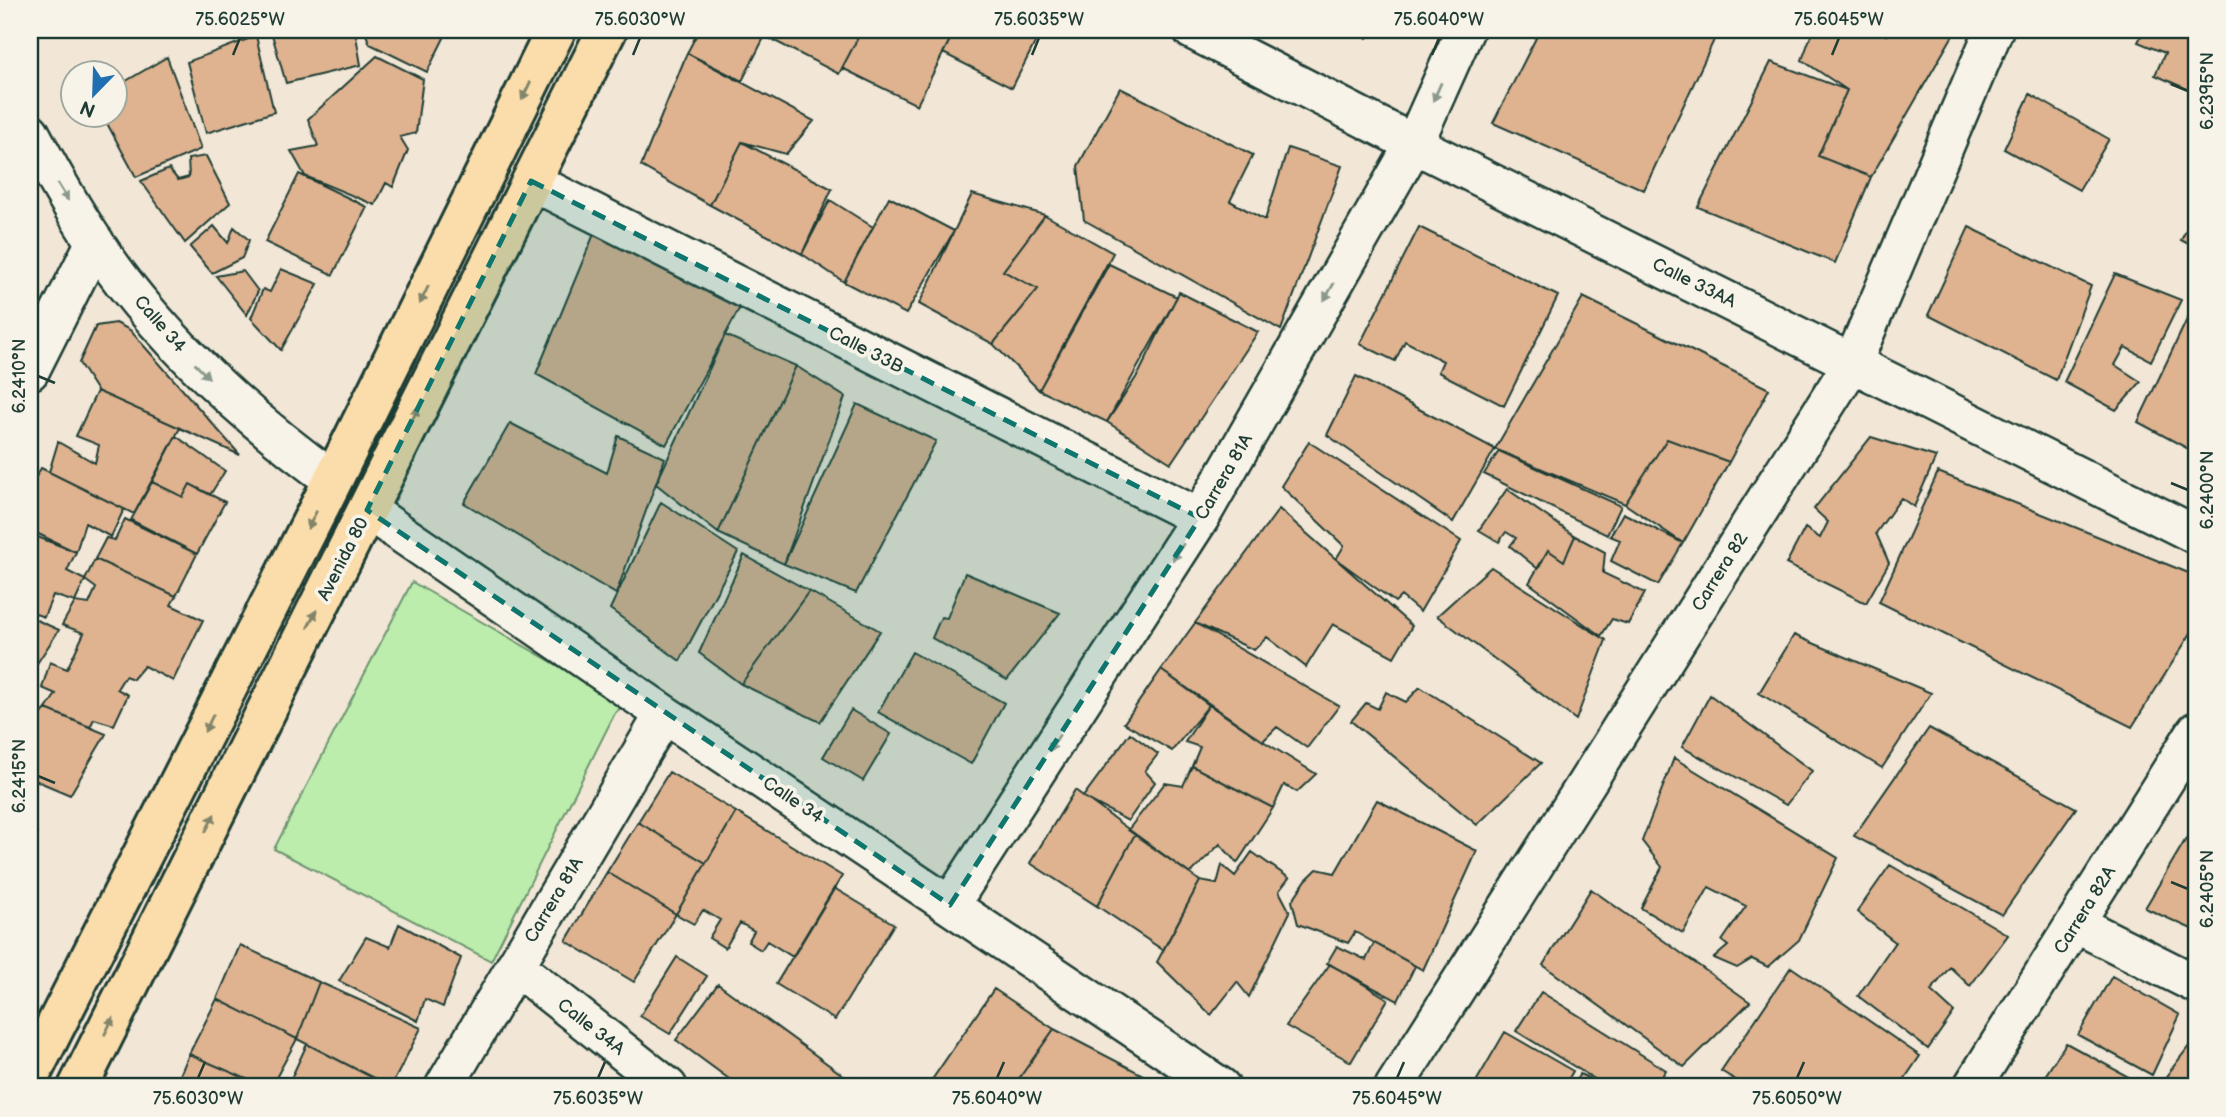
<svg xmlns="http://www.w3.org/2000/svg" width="2226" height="1117" viewBox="0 0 2226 1117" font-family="'Balsamiq Sans',sans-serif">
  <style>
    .green { fill: #bcedad; stroke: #6e9570; stroke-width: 2 }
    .building { fill: #dfb290; stroke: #1f3d34; stroke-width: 2 }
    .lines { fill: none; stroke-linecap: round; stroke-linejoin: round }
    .street-casing { stroke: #1f3d34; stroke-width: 42 }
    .primary-casing { stroke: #1f3d34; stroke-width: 44 }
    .street { stroke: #f7f3e8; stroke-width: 37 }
    .primary { stroke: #fbddab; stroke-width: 38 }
    .oneway { fill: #82856a }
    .oneway2 { fill: #8b988e }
    .marked { fill: #0f766e; fill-opacity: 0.2; stroke: #0f766e; stroke-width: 5; stroke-dasharray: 14 9; stroke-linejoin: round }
    .ticks { fill: none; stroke: #1f3d34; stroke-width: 2.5 }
    .labels { text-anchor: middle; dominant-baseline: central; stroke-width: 7; stroke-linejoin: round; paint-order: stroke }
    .street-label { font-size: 18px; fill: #1f3d34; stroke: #f7f3e8 }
    .neatline { fill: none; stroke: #1f3d34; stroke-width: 2.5 }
    .ticks-label { font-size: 18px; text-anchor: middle; fill: #1f3d34 }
  </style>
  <rect width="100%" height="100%" fill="#f2e6d6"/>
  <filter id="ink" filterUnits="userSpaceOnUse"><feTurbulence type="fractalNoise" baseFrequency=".0143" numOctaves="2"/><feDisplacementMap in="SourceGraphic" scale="14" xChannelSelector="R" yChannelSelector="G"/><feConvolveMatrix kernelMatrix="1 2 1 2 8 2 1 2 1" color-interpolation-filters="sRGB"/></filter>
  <g filter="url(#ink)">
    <path class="green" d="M412,582L625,704L615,713L491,961L274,849Z"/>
    <path class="building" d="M275,30H355L361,65L286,83L271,31Z
      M364,30H448L427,72L370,44Z
      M699,30H768L742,81L687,53Z
      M768,30H862L839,74L765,36Z
      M862,30H955L917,105L842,68Z
      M955,30H1018L1037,39L1012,88L943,53Z
      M1353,30H1372L1367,38Z
      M1540,30H1697L1714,40L1644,190L1493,123Z
      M1813,30H1874L1886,35L1885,30H1956L1871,177L1818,156L1847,90L1802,60Z
      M2144,30H2196V93L2155,75L2165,53L2138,42Z
      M256,36L274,112L206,133L187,62Z
      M687,53L814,121L786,154L742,142L710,205L641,166Z
      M377,56L423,79L416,133L400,137L408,150L393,187L386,183L375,205L305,176L291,151L318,146L308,119Z
      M167,57L201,149L136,177L103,116H116V87Z
      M1771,62L1847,90L1818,156L1871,177L1835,263L1698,207Z
      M1120,88L1253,155L1230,201L1265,220L1288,148L1342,166L1281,330L1084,220L1078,166Z
      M2030,94L2109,139L2079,190L2004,149Z
      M742,142L832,189L802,254L710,205Z
      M206,156L230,203L185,243L141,181L169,169L178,180L189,177L188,159Z
      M299,174L367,207L333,275L265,242Z
      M972,194L1045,215L1003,271L1038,289L993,344L919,304Z
      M889,197L954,231L906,314L844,282Z
      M830,200L873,227L844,282L802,254Z
      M2196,212V248L2181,240Z
      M1045,215L1113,253L1039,390L993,344L1038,289L1003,271Z
      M214,226L228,243L234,227L249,240L242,258L212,273L190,247Z
      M1419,227L1558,296L1504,406L1438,372L1443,361L1405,341L1395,361L1360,344Z
      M1969,227L2091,286L2056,380L1928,315Z
      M596,229L744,300L666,445L536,374Z
      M1109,264L1177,297L1107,422L1039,390Z
      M281,269L318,284L281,350L251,318L263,289L270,292Z
      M243,271L258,291L247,315L216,276Z
      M2115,274L2181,300L2151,361L2125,347L2115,365L2141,382L2116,410L2064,382Z
      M1179,292L1258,332L1171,463L1107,422L1139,373Z
      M1583,297L1769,389L1729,462L1667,439L1625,504L1495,449Z
      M2191,311L2196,312V453L2138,422Z
      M116,323L130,330L240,455L97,391L79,363L96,326Z
      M725,335L796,366L718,533L656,484Z
      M796,366L845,397L784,564L718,533Z
      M1356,376L1495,449L1453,522L1327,435Z
      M97,391L180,428L134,514L49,472L58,442L95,463L99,445L76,436Z
      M857,404L936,441L856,593L784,564Z
      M510,423L607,473L618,436L665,458L616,594L464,503Z
      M176,436L225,471L210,495L190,484L183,497L152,482Z
      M1871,437L1936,457L1914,507L1901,498L1876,533L1889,563L1866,603L1786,564L1805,528L1820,538L1828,522L1814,509Z
      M1667,439L1729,462L1683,543L1625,504Z
      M1309,442L1461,541L1420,612L1401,596L1395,602L1336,559L1344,546L1281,486Z
      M1499,451L1621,506L1607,535L1484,474Z
      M41,468L124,509L111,537L85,523L76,552L30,530V479L34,480Z
      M1938,472L2196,576V625L2132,727L1879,602Z
      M152,482L183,497L190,484L225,502L197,554L131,520Z
      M1507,489L1575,536L1564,561L1548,550L1538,569L1510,546L1516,538L1506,532L1499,542L1479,530Z
      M661,502L738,552L680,661L610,609Z
      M1279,509L1412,626L1394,657L1333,624L1306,667L1267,637L1254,650L1195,623Z
      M1623,513L1683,543L1658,585L1611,561L1620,540L1610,536Z
      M125,519L197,554L176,596L95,559L106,538L115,540Z
      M30,534L76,552L67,571L85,580L75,602L53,595L44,617L30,612Z
      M1575,536L1605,552L1603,573L1645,593L1628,624L1612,619L1601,636L1529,583L1548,550L1564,561Z
      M744,555L809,591L741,684L699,653Z
      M95,559L176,596L171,605L203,620L173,681L144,666L133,679L125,676L117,689L128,695L114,725L94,719L90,727L46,709L56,694L42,688L50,662L67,669L84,633L62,625L75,602L89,604L96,588L85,580Z
      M1491,567L1606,640L1576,720L1437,616Z
      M965,573L1060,613L1007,680L932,638L941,617L947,618Z
      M809,591L880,631L820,722L741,684Z
      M30,617L59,630L34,668L30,666Z
      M1195,623L1339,706L1307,748L1277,727L1263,741L1161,670Z
      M1794,635L1931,693L1882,768L1759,693Z
      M912,652L1004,703L971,764L878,712Z
      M1161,670L1209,705L1172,751L1124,723Z
      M1420,687L1541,763L1477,825L1351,721L1366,703L1378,709L1386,692L1406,702Z
      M1710,695L1812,771L1786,805L1682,747Z
      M1209,705L1263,741L1316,774L1297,792L1284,785L1273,808L1192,766L1200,747L1185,742Z
      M46,709L106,734L70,795L30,778V727Z
      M851,710L891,734L863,781L823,757Z
      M1929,728L2076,808L2002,915L1854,836Z
      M1130,733L1158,754L1145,771L1155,782L1128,821L1083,797Z
      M1674,758L1838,858L1799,940L1768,967L1752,959L1737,968L1714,958L1728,946L1722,941L1746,906L1709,887L1683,933L1641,908L1662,867L1642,841Z
      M1192,766L1273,808L1237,863L1220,844L1190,874L1128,830L1165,783L1183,786Z
      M669,772L736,812L706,863L638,822Z
      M1075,790L1135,834L1097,906L1030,863Z
      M1377,800L1477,851L1423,970L1355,932L1348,943L1298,924L1292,901L1306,880L1317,869L1335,873Z
      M736,812L842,876L793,957L767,941L761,950L748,942L754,931L740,923L725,948L709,938L720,920L703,910L694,924L676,914Z
      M638,822L706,863L676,914L607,872Z
      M2196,822V931L2145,908Z
      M30,831L37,834L30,876Z
      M1135,834L1200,881L1163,950L1097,906Z
      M1252,852L1289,878L1279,891L1290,912L1249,997L1237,982L1211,1015L1157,962L1200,881L1217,884L1222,865L1235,876Z
      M1890,865L2008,935L1970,986L1950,967L1931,991L1954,1012L1928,1049L1858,996L1895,942L1857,912Z
      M607,872L676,914L634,982L566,941Z
      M834,888L894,924L835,1020L776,984Z
      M1591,889L1750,1002L1684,1067L1543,965Z
      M399,924L461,958L443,1007L425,999L418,1021L339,981L366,937L390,947Z
      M1374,943L1415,966L1398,1001L1327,963L1337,946L1366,960Z
      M240,945L319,982L297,1039L217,999Z
      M677,957L707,976L670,1034L640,1016Z
      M1330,964L1388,999L1351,1062L1286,1026Z
      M1791,967L1920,1056L1899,1087H1747L1721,1071Z
      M2112,976L2180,1015L2152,1075L2078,1035Z
      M319,982L421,1028L391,1087L297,1039Z
      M718,984L855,1084L853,1087H740L676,1040Z
      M994,989L1054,1029L1013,1087H927Z
      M1541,992L1666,1070L1655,1087H1608L1516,1031Z
      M217,999L297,1039L271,1087H265L189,1054Z
      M1054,1029L1149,1078L1142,1087H1013Z
      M1505,1032L1573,1071L1564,1087H1473Z
      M2196,1037V1087H2168L2161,1083Z
      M2066,1043L2136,1081L2130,1087H2038Z
      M307,1044L385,1084L383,1087H287Z
      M189,1054L265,1087H175Z
      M1580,1074L1605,1087H1571Z
      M860,1078L871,1087H854Z"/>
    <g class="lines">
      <defs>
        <path id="street" d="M1192,30L1414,144L2196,535
          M30,132C58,184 87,235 123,282C183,359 254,423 333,480
          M531,181L1200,518
          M30,371L95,242
          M367,510L664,714L1221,1087
          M950,905L1200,518L1414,144L1465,30
          M2076,924L2196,984
          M515,966L668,1087
          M444,1087L664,714
          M1394,1087L1853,362L1994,30
          M1972,1087L2196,731"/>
        <path id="primary" d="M30,1076L333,480L556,30
          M78,1087L607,30"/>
      </defs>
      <use href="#street" class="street-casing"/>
      <use href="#primary" class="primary-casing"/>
      <use href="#street" class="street"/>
      <use href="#primary" class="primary"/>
    </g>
    <defs><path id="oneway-solid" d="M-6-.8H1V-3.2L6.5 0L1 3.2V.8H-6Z" transform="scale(1.75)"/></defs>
    <g class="oneway">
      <use href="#oneway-solid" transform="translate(526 91) rotate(116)"/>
      <use href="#oneway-solid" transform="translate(424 295) rotate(116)"/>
      <use href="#oneway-solid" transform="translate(414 416) rotate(-63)"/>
      <use href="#oneway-solid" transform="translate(312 520) rotate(117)"/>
      <use href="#oneway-solid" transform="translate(312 619) rotate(-63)"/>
      <use href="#oneway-solid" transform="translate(209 723) rotate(117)"/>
      <use href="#oneway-solid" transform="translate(210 823) rotate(-63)"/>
      <use href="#oneway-solid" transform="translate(109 1026) rotate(-63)"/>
    </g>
    <g class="oneway2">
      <use href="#oneway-solid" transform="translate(1437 92) rotate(114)"/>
      <use href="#oneway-solid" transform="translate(63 192) rotate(58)"/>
      <use href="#oneway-solid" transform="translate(1329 292) rotate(120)"/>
      <use href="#oneway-solid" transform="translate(202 371) rotate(45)"/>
      <use href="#oneway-solid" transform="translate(1178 552) rotate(123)"/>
      <use href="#oneway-solid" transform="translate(1054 743) rotate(123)"/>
    </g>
  </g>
  <path class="marked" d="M531,181L1200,518L950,905L367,510Z"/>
  <path class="ticks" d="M233,55L240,38M633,55L640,38M1032,55L1039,38M1432,55L1439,38M1832,55L1839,38M2171,84L2188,91M38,376L55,383M2171,483L2188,490M38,776L55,783M2171,882L2188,889M198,1078L205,1062M598,1078L605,1062M997,1078L1004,1062M1397,1078L1404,1062M1797,1078L1804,1062"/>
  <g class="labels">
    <g class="street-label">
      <text transform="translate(1694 283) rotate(26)">Calle 33AA</text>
      <text transform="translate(160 324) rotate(49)">Calle 34</text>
      <text transform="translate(866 350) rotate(27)">Calle 33B</text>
      <text transform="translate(1224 477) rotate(-60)">Carrera 81A</text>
      <text transform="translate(343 559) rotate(-63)">Avenida 80</text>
      <text transform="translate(1720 572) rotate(-58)">Carrera 82</text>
      <text transform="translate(793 800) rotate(34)">Calle 34</text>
      <text transform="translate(554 900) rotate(-59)">Carrera 81A</text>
      <text transform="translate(2085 910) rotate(-58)">Carrera 82A</text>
      <text transform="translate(591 1027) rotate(38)">Calle 34A</text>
    </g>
  </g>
  <rect width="2226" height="1117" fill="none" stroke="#f7f3e8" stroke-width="77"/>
  <g transform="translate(94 94) rotate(203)"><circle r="33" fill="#f7f3e8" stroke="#a1aaa0" stroke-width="2"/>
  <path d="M0-5L12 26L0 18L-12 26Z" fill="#1f6fb2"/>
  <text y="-10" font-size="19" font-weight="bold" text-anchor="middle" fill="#1f3d34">N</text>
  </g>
  <rect x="38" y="38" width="2150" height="1040" class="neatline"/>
  <g class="ticks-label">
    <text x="240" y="25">75.6025°W</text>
    <text x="640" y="25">75.6030°W</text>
    <text x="1039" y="25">75.6035°W</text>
    <text x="1439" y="25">75.6040°W</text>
    <text x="1839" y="25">75.6045°W</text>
    <text transform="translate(2207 91) rotate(-90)" y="6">6.2395°N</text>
    <text transform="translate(19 376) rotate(-90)" y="6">6.2410°N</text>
    <text transform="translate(2207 490) rotate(-90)" y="6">6.2400°N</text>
    <text transform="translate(19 776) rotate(-90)" y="6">6.2415°N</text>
    <text transform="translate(2207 889) rotate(-90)" y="6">6.2405°N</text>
    <text x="198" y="1104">75.6030°W</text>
    <text x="598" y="1104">75.6035°W</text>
    <text x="997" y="1104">75.6040°W</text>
    <text x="1397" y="1104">75.6045°W</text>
    <text x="1797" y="1104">75.6050°W</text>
  </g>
</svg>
